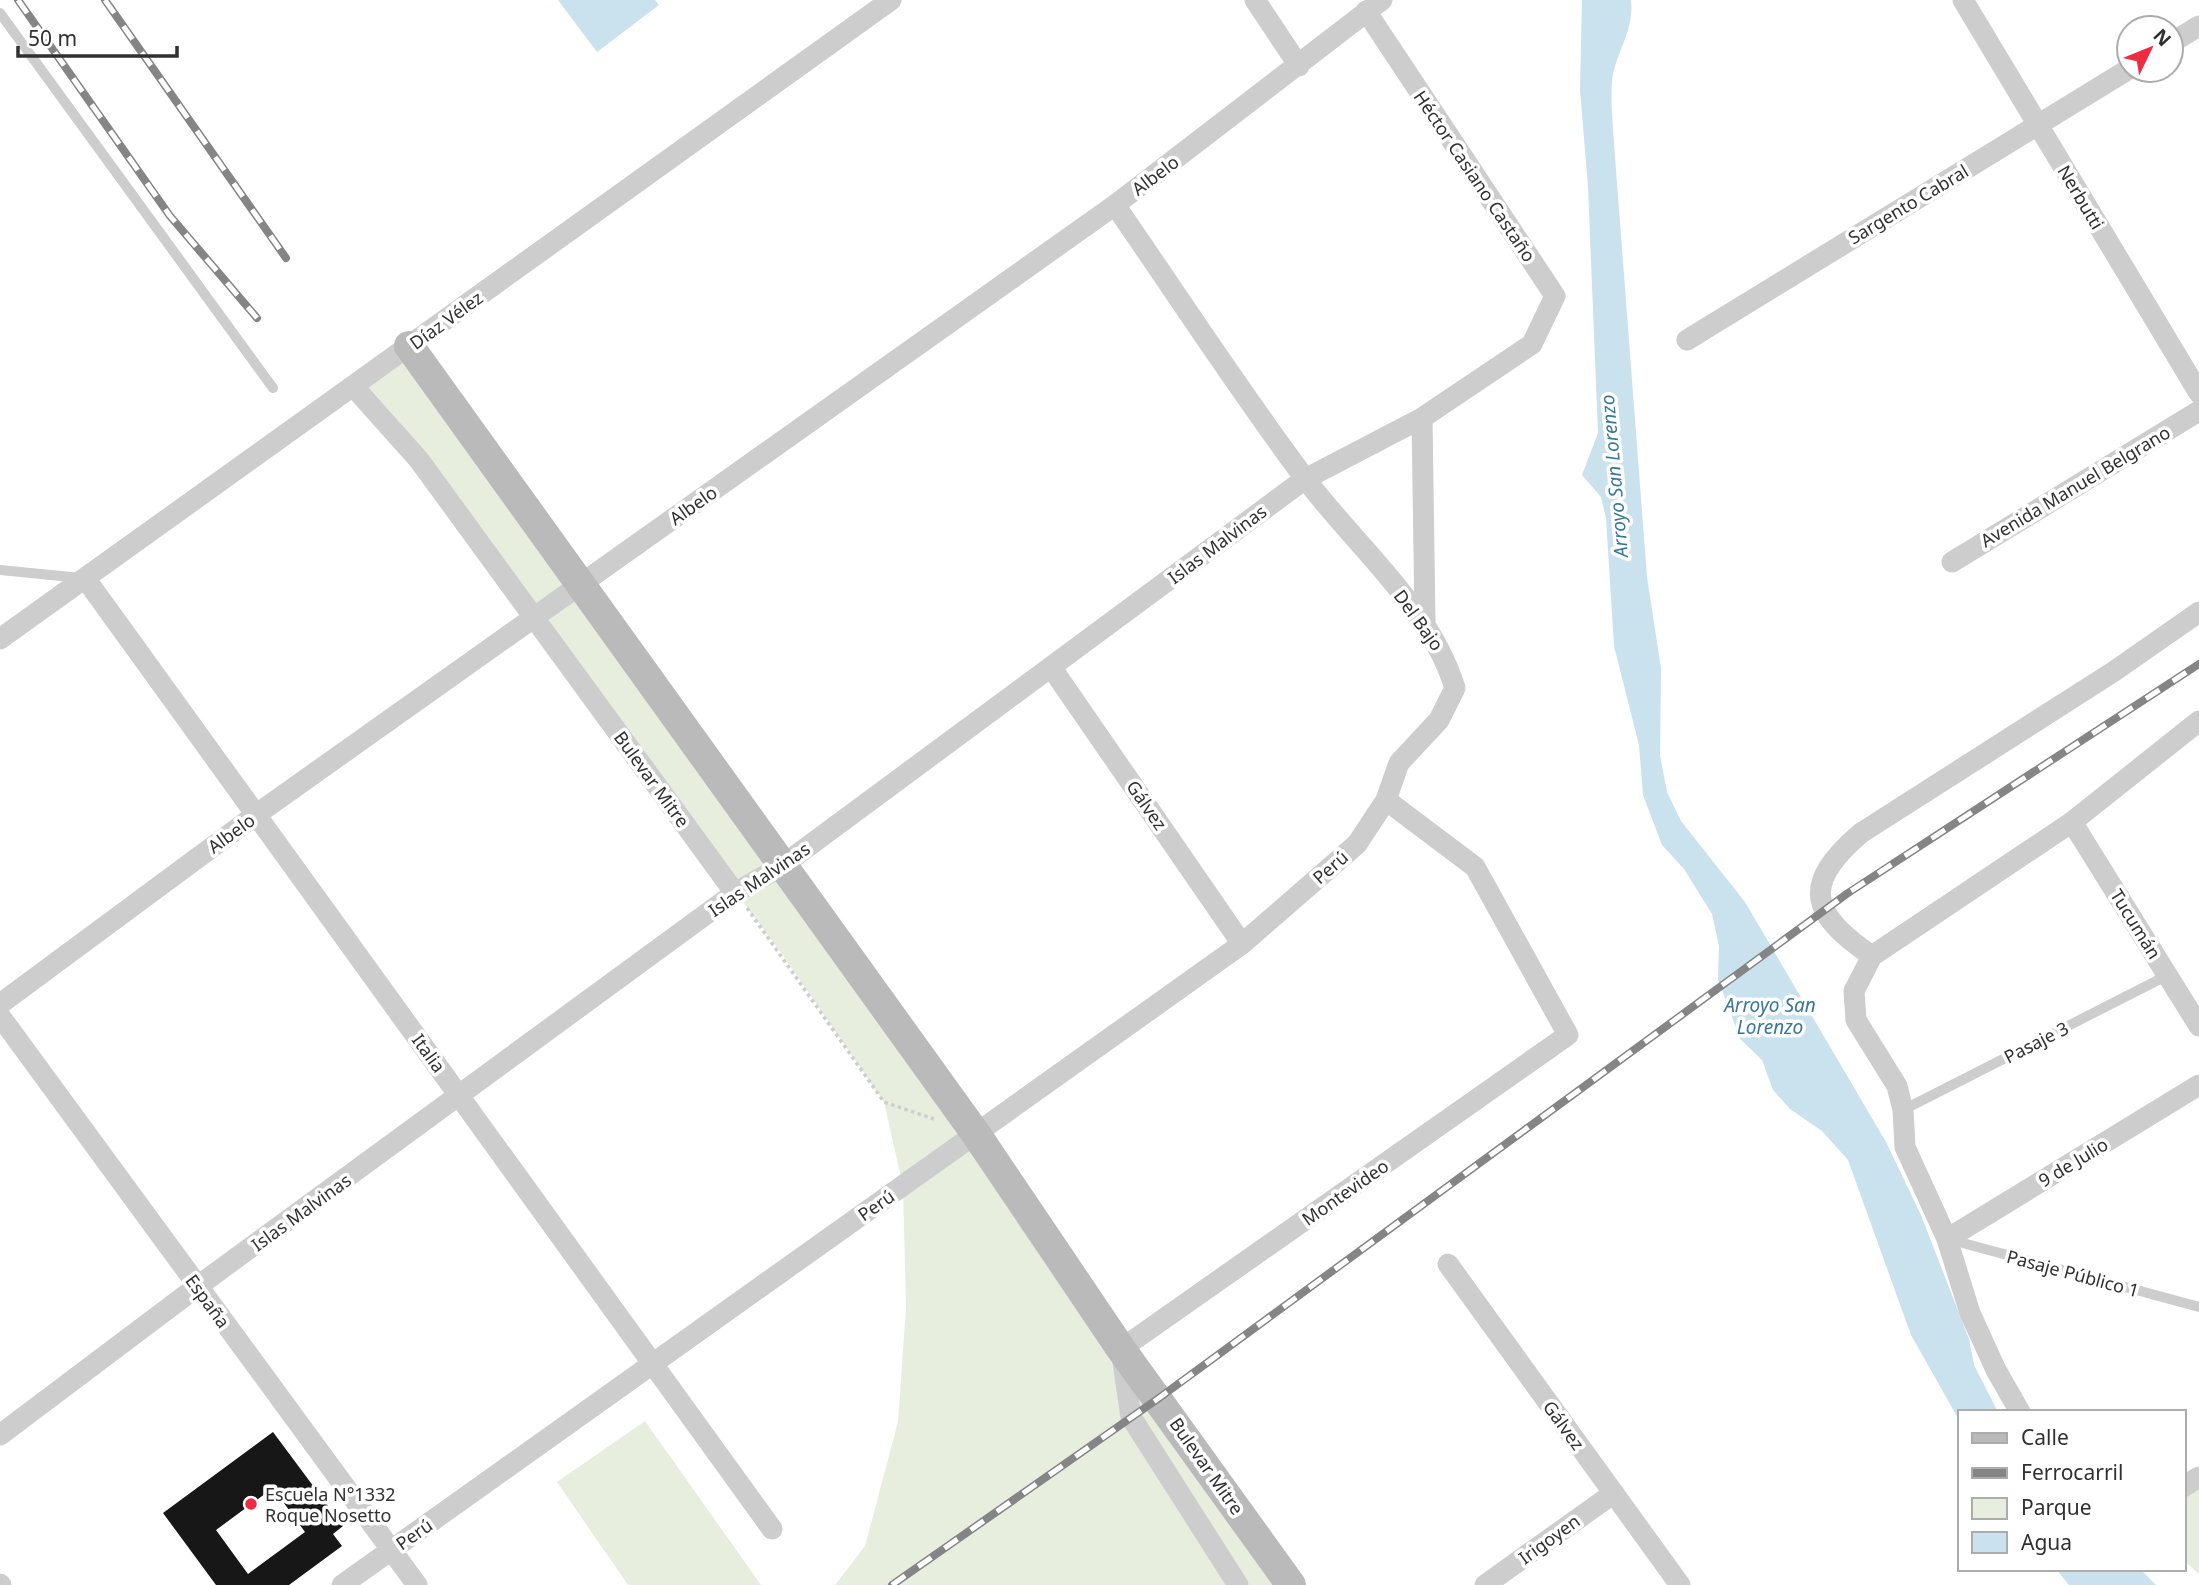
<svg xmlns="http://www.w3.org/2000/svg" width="2199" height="1585" viewBox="0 0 2199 1585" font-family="'Noto Sans',sans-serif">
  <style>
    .green { fill: #e7eede }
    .water { fill: #c9e2ee }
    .building { fill: #171717; fill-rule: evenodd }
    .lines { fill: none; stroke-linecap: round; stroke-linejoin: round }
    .path { stroke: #cdcdcd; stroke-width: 3.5; stroke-dasharray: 3.5 3.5; stroke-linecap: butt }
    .lane { stroke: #cdcdcd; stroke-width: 10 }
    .street { stroke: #cdcdcd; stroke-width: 21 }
    .secondary { stroke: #bababa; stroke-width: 30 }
    .rail-casing { stroke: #858585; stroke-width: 8 }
    .rail { stroke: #fff; stroke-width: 5; stroke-dasharray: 16; stroke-linecap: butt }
    .poi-dot { fill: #f02a42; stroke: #fff; stroke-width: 2.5 }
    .labels { text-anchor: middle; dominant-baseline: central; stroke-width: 7; stroke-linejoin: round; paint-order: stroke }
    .street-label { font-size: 18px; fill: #303030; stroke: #fff }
    .poi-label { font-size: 18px; fill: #303030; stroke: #fff; text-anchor: start }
    .water-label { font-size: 19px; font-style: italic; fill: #387798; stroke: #fff }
  </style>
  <rect width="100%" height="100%" fill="#fff"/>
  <path class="green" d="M409,346L1291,1585H835L865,1546L898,1422L906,1308L903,1186L884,1102L780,951L353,386Z
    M645,1421L761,1585H628L557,1482Z
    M2199,1489V1574L2183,1560V1499Z"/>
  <path class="water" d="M558,0H655L659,5L597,52Z
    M1582,0H1631C1634,29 1619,48 1613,74C1610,92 1612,112 1613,130L1647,577L1661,668L1660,755L1667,792L1681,821L1745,902L1886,1142L1921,1215L1969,1339L1974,1365L1998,1412H1959V1420L1911,1335L1848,1160L1822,1131L1790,1109L1773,1090L1762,1060L1740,1039L1718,979L1719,946L1712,914L1684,869L1662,845L1643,795L1639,745L1614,646L1606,518L1601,497L1582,475L1598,433L1588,187L1580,90Z
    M2056,1569H2140L2156,1585H2069Z"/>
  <path class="building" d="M273,1432L343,1526L333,1534L342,1546L289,1585H216L163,1513ZM273,1488L305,1532L248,1574L216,1530Z"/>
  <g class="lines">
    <path class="path" d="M747,908L884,1102L934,1119"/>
    <path class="lane" d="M0,13L273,388
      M0,570L81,578
      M1903,1110L2168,975
      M1948,1239L2199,1307"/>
    <path class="street" d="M1255,0L1299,66
      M1963,0L2199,393
      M2171,43L2199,26
      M1115,205C1178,296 1238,389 1304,477C1356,547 1429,604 1455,688L1439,720L1399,763L1386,800L1475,867L1568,1035L1121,1349L1131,1417L1238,1585
      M1687,340L2129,69
      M353,386L419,460L735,893
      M1422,418L1425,621
      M1952,562L2199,411
      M85,578L772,1529
      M0,639L891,0
      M1051,667L1242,944
      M2072,822L2199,1026
      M1872,956C1810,914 1801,884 1861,833L2113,672L2199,612
      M0,1004L257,814L1115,205L1382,0
      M0,1016L417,1585
      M1947,1239L2199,1085
      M1448,1264L1680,1585
      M2020,1412L1996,1370L1970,1313L1947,1239L1905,1147L1903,1110L1897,1086L1856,1020L1854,991L1872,956L2072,822L2199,721
      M0,1435L198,1286L735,893L783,865L1305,479L1422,418L1532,344L1555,296L1366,11
      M2183,1487L2199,1477
      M0,1584L1,1585
      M342,1585L1242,944L1357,844L1386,800
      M1485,1585L1614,1493"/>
    <path class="secondary" d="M409,346L976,1134L1121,1349L1291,1585"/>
    <defs>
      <path id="rail" d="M18,0L170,216L257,318
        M105,0L286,258
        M892,1585L1159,1398L1848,893L2199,664"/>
    </defs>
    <use href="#rail" class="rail-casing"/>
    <use href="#rail" class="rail"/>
  </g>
  <circle class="poi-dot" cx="251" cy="1504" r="7"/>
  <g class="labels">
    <g class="street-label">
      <text transform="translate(1155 175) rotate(-37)">Albelo</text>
      <text transform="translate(1475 176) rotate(56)">Héctor Casiano Castaño</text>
      <text transform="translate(2081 197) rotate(59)">Nerbutti</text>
      <text transform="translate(1908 204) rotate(-31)">Sargento Cabral</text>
      <text transform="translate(446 320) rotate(-36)">Díaz Vélez</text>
      <text transform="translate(2075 486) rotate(-31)">Avenida Manuel Belgrano</text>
      <text transform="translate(693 505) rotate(-35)">Albelo</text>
      <text transform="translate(1217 544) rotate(-37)">Islas Malvinas</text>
      <text transform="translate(1419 620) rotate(54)">Del Bajo</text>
      <text transform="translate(652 779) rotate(54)">Bulevar Mitre</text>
      <text transform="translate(1147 805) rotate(55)">Gálvez</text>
      <text transform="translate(231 833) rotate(-36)">Albelo</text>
      <text transform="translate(1330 867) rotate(-41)">Perú</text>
      <text transform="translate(759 879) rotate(-34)">Islas Malvinas</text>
      <text transform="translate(2136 924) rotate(58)">Tucumán</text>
      <text transform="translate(2036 1042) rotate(-27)">Pasaje 3</text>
      <text transform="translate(429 1053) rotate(54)">Italia</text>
      <text transform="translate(2073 1162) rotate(-31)">9 de Julio</text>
      <text transform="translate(1345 1192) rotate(-35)">Montevideo</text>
      <text transform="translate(876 1205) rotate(-35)">Perú</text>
      <text transform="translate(301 1212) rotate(-36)">Islas Malvinas</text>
      <text transform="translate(2073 1273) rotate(15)">Pasaje Público 1</text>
      <text transform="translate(208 1301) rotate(54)">España</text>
      <text transform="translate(1564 1425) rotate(54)">Gálvez</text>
      <text transform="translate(1207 1466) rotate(55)">Bulevar Mitre</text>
      <text transform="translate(414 1534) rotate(-35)">Perú</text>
      <text transform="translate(1549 1539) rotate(-36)">Irigoyen</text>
    </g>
    <g class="poi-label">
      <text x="265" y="1494">Escuela N°1332<tspan x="265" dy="21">Roque Nosetto</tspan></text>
    </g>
    <g class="water-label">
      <text transform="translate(1614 476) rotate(-95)">Arroyo San Lorenzo</text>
      <text x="1770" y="1005">Arroyo San<tspan x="1770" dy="22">Lorenzo</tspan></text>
    </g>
  </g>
  <rect x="1958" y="1410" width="228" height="161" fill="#ffffff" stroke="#acacac" stroke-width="2"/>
  <rect x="1972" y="1433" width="35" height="10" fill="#bababa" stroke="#acacac" stroke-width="2"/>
  <text x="2021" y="1445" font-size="21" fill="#303030">Calle</text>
  <rect x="1972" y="1468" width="35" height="10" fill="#858585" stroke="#acacac" stroke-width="2"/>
  <text x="2021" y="1480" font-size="21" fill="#303030">Ferrocarril</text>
  <rect x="1972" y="1498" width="35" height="21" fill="#e7eede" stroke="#acacac" stroke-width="2"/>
  <text x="2021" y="1515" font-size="21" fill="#303030">Parque</text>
  <rect x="1972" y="1532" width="35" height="21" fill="#c9e2ee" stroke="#acacac" stroke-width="2"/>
  <text x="2021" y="1550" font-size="21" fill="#303030">Agua</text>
  <g transform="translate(2150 49) rotate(47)"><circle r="33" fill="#ffffff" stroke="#acacac" stroke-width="2"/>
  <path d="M0-5L12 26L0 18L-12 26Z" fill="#f02a42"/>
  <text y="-10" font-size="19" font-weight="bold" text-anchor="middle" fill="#303030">N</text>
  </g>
  <path d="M18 46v10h159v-10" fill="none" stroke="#303030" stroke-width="3.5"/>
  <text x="28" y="46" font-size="21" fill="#303030" stroke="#ffffff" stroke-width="5" paint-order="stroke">50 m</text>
</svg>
